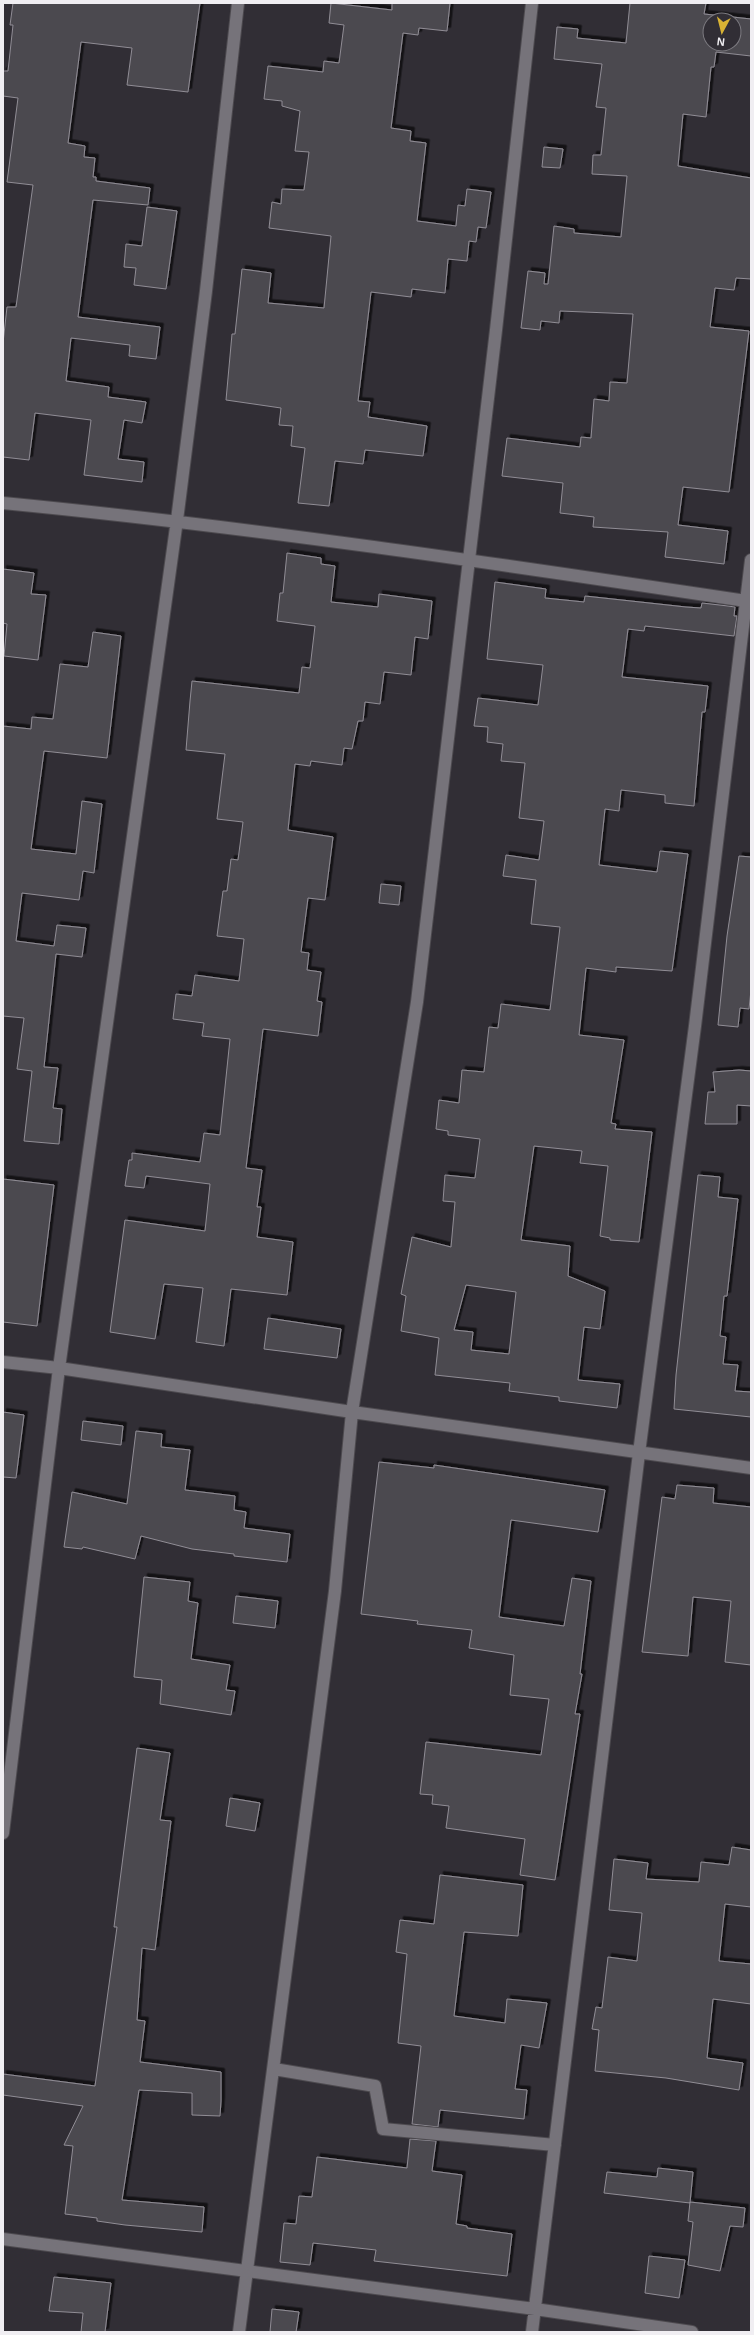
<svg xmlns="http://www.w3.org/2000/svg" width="754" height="2335" viewBox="0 0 754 2335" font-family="Helvetica,sans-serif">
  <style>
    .building { fill: #4c4950; stroke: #908d95; fill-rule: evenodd; filter: url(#shadow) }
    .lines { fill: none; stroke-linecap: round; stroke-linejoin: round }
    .street-casing { stroke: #4d4a4f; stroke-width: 14 }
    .street { stroke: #76737a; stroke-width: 12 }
  </style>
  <defs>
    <filter id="shadow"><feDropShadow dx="3.5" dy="-3.5" stdDeviation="0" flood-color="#0009"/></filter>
  </defs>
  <rect width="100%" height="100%" fill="#312e35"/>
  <path class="building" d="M13,3H200L188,92L127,85L132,48L81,42L68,143L85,146L84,157L95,158L93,177H96V181L150,188L148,205L93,200L78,317L160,327L156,359L129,356L130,345L71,338L66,381L109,387L108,397L146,402L142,423L124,420L118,459L144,462L142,482L84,475L91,420L35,413L29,460L3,457V343L7,307H16L33,185L7,182L18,98L3,96V71H8L13,25H10Z
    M331,3L392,10V3H450L447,31L419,28L418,35L403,33L391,128L411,131L410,141L426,143L417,221L456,226L458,205L465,206L467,189L491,192L486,228L478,227L476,242L469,241L467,261L448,259L445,293L412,289L411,297L371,292L358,401L370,402L368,417L427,426L423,456L365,450L363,464L335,461L329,506L298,503L305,448L291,446L293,426L279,425L281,408L226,400L232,334H235L242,269L271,273L268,303L324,308L331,236L269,228L272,202L281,204L282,189L304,190L309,152L295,151L300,111L282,106V101L264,99L268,66L323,72L324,61L339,63L344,25L329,23Z
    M630,3H706L704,14L751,19V56L716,52L714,67H711L706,117L683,114L678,166L751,178V279L736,278L734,290L715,288L710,327L749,331L729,492L683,487L678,525L728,531L724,564L665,557L668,532L593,527L594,517L560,513L563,483L502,476L507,438L580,447L581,437L591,438L594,399L609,401L610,382L627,383L633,314L560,311L559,323L541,321L540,330L521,328L528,271L545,273L544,284H548L554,226L574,229V233L621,237L627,176L592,174L593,155H601L606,108L596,107L602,64L554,59L557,27L578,29L577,38L626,43ZM710,20H734V44H710Z
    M544,147L563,149L560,168L542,167Z
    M147,207L177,211L166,289L134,285L136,268L124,267L126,244L142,246Z
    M287,553L321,558V564L335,566L331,602L378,607L379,594L432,601L428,639L415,637L411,675L384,672L380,704L365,702L363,721H358L352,749L344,748L342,765L311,761L310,766L295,764L288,830L333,837L325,900L308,898L301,952L309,953L307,970L321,972L317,1001L322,1002L318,1036L263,1029L246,1168L262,1170L257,1207H261L257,1237L293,1242L287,1295L231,1289L224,1346L196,1342L203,1288L164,1284L155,1339L110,1332L125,1220L205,1231L210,1184L146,1176L144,1188L125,1186L129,1160H132V1153L200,1162L204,1133L220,1135L230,1039L202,1036L204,1023L173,1019L176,994L192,996L195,975L239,981L244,939L217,936L223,891H227L231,859L238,860L243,822L217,819L225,754L186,750L190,701L192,681L299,693L302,667L310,668L315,626L277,621L280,593H283Z
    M3,569L34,573L31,594L46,595L38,660L4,656L7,624L3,623Z
    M495,582L546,589L545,598L584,602L585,596L686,607L701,608L702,603L728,606L735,607L734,616H737L734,636L645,626L644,631L628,629L622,677L708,686L705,712H702L694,806L665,803V795L621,790L619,811L605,809L599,865L657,872L660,851L688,854L672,971L616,967V972L586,968L579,1035L624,1040L611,1123L616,1124L615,1129L652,1132L639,1242L610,1240V1238L600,1236L608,1166L580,1163L582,1151L534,1146L521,1240L570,1246L568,1276L605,1291L600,1329L584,1327L578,1380L620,1384L617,1408L559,1401V1397L509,1391L510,1383L435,1375L439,1338L401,1331L406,1296L401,1294L412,1237L451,1247L455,1202L443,1201L445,1175L475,1178L480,1139L448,1135V1131L436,1129L439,1100L459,1103L462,1070L484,1072L489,1027L498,1028L501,1004L550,1010L560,927L531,924L536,880L503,876L506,855L539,860L544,821L519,818L525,763L501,761L503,744L487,742L488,727L474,726L478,698L538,705L543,665L487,659ZM466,1285L516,1292L509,1354L471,1350L473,1332L454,1330Z
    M93,632L121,636L107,758L44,751L31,849L76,854L82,801L102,804L94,873L83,871L79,900L22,893L16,941L54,946L57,925L86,928L82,957L56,954L44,1067L58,1068L53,1108L62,1109L59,1144L24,1141L32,1071L17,1069L24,1018L3,1016V726L31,729L32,717L53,719L60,664L88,667Z
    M739,856L751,857V990L749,1009L740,1008L738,1027L718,1025L727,936Z
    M381,884L401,886L399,905L379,903Z
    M739,1070L751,1071V1106L737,1105V1124H705L708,1092H715L713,1072Z
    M698,1175L720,1177L718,1197L738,1199L727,1296H724L720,1336L726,1337L723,1364L738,1365L735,1391L751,1392V1417L674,1409L676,1375Z
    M3,1179L54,1185L37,1326L3,1322Z
    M268,1318L341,1329L337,1358L264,1349Z
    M3,1412L24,1415L16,1478L3,1477Z
    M83,1421L123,1426L121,1445L81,1440Z
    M136,1431L162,1434L161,1447L190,1450L185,1490L235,1496L234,1510L246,1512L244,1528L290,1534L287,1562L234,1556V1554L192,1549L141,1536L135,1559L83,1547L82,1549L64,1547L72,1492L127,1504Z
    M379,1462L434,1468V1465L605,1490L598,1532L511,1520L499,1617L564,1626L572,1578L591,1581L580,1674H582L575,1714H580L555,1880L520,1875L525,1839L446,1828L449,1806L432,1804L433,1795L420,1794L426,1742L541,1755L549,1699L510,1695L514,1655L469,1648L472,1630L417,1624L418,1621L361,1614Z
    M677,1485L714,1488L713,1503L751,1507V1665L725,1662L731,1601L693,1597L688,1656L642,1652L662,1497L675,1499Z
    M144,1577L190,1582L188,1601L198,1603L191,1659L230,1665L226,1690L235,1691L231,1715L160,1704L162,1680L134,1677Z
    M236,1596L278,1601L275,1628L233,1623Z
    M137,1748L170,1753L160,1820L171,1821L155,1950L142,1948L137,2020L145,2021L140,2062L221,2072V2101L220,2116L192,2115V2093L139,2090L122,2200L204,2207L202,2232L125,2225L97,2221V2218L65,2214L73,2146L64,2145L83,2106L3,2095V2074L95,2086L117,1927H114Z
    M230,1798L260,1803L255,1831L226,1826Z
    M732,1847L751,1850V1907L725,1904L719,1961L751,1964V2004L713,1999L707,2058L743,2063L739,2090L666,2078L595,2071L599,2030L592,2029L596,2007L602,2008L608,1957L637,1961L642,1913L609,1910L614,1859L648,1863L646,1879L699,1882L701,1862L729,1865Z
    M440,1875L523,1885L518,1936L464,1932L454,2016L505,2023L507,1999L547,2003L539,2048L521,2045L515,2089L527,2090L524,2119L440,2110L438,2127L412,2124L421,2046L398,2043L407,1954L396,1952L400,1920L434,1924Z
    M410,2139L436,2141L432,2171L462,2175L456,2224L467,2226V2228L512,2234L507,2276L374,2261L376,2250L313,2243L310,2265L280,2262L284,2223L296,2224L299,2196L312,2197L317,2157L407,2168Z
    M658,2168L693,2172L690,2203L604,2193L607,2172L657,2177Z
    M690,2202L745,2208L743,2227L730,2226L720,2271L688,2265L693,2222L688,2221Z
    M649,2256L685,2260L679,2298L645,2293Z
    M54,2277L111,2283L105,2332H81L83,2313L49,2311Z
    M272,2309L299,2312L296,2332H270Z"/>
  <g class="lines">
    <defs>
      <path id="street" d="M3,503C252,527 499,564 746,601
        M3,1362L59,1368L352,1412L751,1468
        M3,1833L59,1368L177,520L206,291L238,3
        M274,2069L375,2086L383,2129L555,2145
        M3,2239L535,2309L692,2332
        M239,2332L335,1591L352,1412L417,1002L496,330L532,3
        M532,2332L639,1453L695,1026L751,560"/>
    </defs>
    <use href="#street" class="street-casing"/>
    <use href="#street" class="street"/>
  </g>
  <rect width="754" height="2335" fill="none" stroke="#f0eef2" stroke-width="8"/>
  <g transform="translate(722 32) rotate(187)"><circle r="19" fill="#312e35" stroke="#7d7b81"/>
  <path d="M0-3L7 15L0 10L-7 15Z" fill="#d9b334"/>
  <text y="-6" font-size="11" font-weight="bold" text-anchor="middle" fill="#f0eef2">N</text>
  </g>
</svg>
